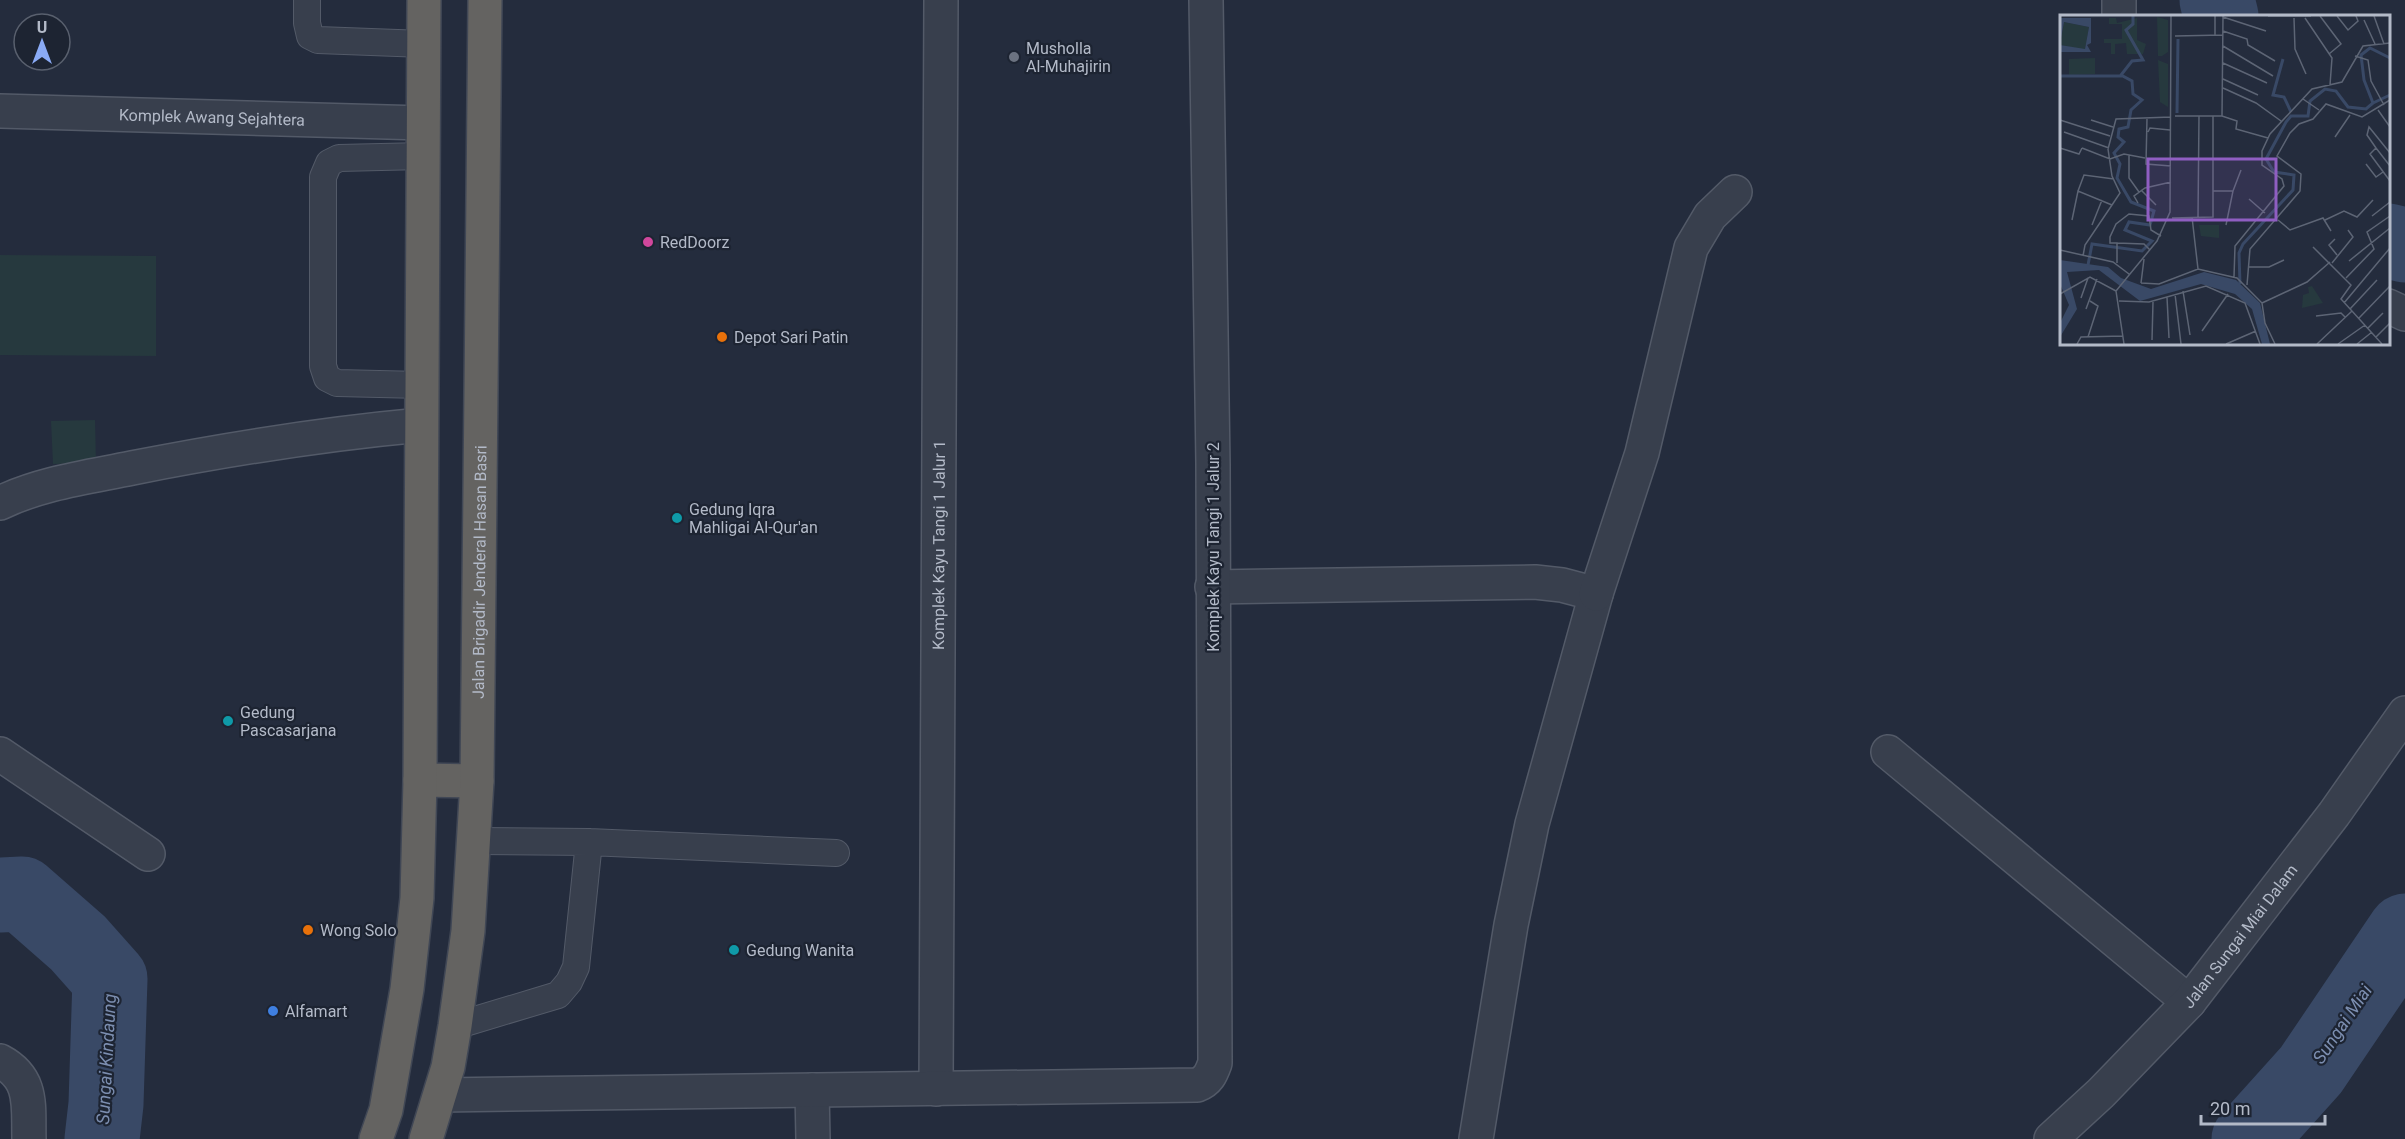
<svg xmlns="http://www.w3.org/2000/svg" width="2405" height="1139" viewBox="0 0 2405 1139" font-family="Roboto,sans-serif">
  <style>
    .green { fill: #26393e }
    .lines { fill: none; stroke-linecap: round; stroke-linejoin: round }
    .river { stroke: #394966; stroke-width: 75 }
    .service-casing { stroke: #535a68; stroke-width: 28 }
    .minor-casing { stroke: #535a68; stroke-width: 36 }
    .tertiary-casing { stroke: #535a68; stroke-width: 36 }
    .trunk-casing { stroke: #404755; stroke-width: 36 }
    .service { stroke: #383f4d; stroke-width: 26 }
    .minor { stroke: #383f4d; stroke-width: 33 }
    .tertiary { stroke: #383f4d; stroke-width: 33 }
    .trunk { stroke: #646361; stroke-width: 33 }
    .worship-dot { fill: #6b7280; stroke: #1d2432; stroke-width: 2 }
    .hotel-dot { fill: #d1479c; stroke: #1d2432; stroke-width: 2 }
    .food-dot { fill: #e8710a; stroke: #1d2432; stroke-width: 2 }
    .culture-dot { fill: #0f9aa8; stroke: #1d2432; stroke-width: 2 }
    .shop-dot { fill: #3f7fe0; stroke: #1d2432; stroke-width: 2 }
    .labels { text-anchor: middle; dominant-baseline: central; stroke-width: 4.5; stroke-linejoin: round; paint-order: stroke }
    .poi-label { font-size: 16px; fill: #b3bac8; stroke: #1d2432; text-anchor: start }
    .street-label { font-size: 16px; fill: #b3bac8; stroke: #1d2432 }
    .water-label { font-size: 18px; font-style: italic; fill: #7c8eb0; stroke: #1d2432 }
    .inset-river { fill: none; stroke: #394966; stroke-width: 3 }
    .inset-road { fill: none; stroke: #5d6575; stroke-width: 1.5 }
    .view { fill: #8f5ec2; fill-opacity: 0.15; stroke: #8f5ec2; stroke-width: 3 }
    .inset-edge { fill: none; stroke: #b3bac8; stroke-width: 3 }
  </style>
  <rect width="100%" height="100%" fill="#242c3d"/>
  <path class="green" d="M0,255L156,256V356L0,355Z
    M95,420L96,463L53,464L51,421Z"/>
  <g class="lines">
    <path class="river" d="M2217,0L2221,16
      M2388,241L2405,245
      M0,895L22,894L78,943L110,979L106,1104L102,1139
      M2249,1139L2311,1070L2405,931"/>
    <defs>
      <path id="service" d="M307,0V23L310,36L318,40L424,44
        M421,385L337,383L327,378L323,366V177L329,163L339,158L423,156
        M474,841L589,842L836,853
        M455,1026L558,995L569,982L576,967L589,842"/>
      <g id="minor">
        <path id="s1" d="M0,111L423,123"/>
        <path d="M0,503C41,483 88,477 132,468C228,449 323,434 421,425"/>
        <path d="M1212,587L1535,582L1562,585L1596,594L1532,824L1511,925L1476,1139"/>
        <path d="M1596,594L1642,453L1691,248L1710,216L1735,192"/>
        <path d="M1888,752L2189,1002"/>
        <path d="M0,754L148,854"/>
        <path d="M0,1061C34,1079 28,1106 29,1139"/>
        <path id="s2" d="M936,1089L941,0"/>
        <path d="M812,1090L813,1139"/>
        <path d="M441,1095L1197,1085C1208,1081 1211,1074 1215,1063L1213,464L1206,0"/>
      </g>
      <g id="tertiary">
        <path d="M2119,16V0"/>
        <path d="M2388,306L2405,314"/>
        <path id="s3" d="M2051,1139L2101,1093L2189,1002L2334,814L2405,713"/>
      </g>
      <g id="trunk">
        <path d="M420,780L477,781"/>
        <path d="M376,1139L386,1110L407,989L417,898L420,780L424,0"/>
        <path id="s4" d="M426,1139L448,1067L455,1026L468,931L477,781L485,0"/>
      </g>
    </defs>
    <use href="#service" class="service-casing"/>
    <use href="#minor" class="minor-casing"/>
    <use href="#tertiary" class="tertiary-casing"/>
    <use href="#trunk" class="trunk-casing"/>
    <use href="#service" class="service"/>
    <use href="#minor" class="minor"/>
    <use href="#tertiary" class="tertiary"/>
    <use href="#trunk" class="trunk"/>
  </g>
  <circle class="worship-dot" cx="1014" cy="57" r="6"/>
  <circle class="hotel-dot" cx="648" cy="242" r="6"/>
  <g class="food-dot">
    <circle cx="722" cy="337" r="6"/>
    <circle cx="308" cy="930" r="6"/>
  </g>
  <g class="culture-dot">
    <circle cx="677" cy="518" r="6"/>
    <circle cx="228" cy="721" r="6"/>
    <circle cx="734" cy="950" r="6"/>
  </g>
  <circle class="shop-dot" cx="273" cy="1011" r="6"/>
  <g class="labels">
    <g class="poi-label">
      <text x="1026" y="48">Musholla<tspan x="1026" dy="18">Al-Muhajirin</tspan></text>
      <text x="660" y="242">RedDoorz</text>
      <text x="734" y="337">Depot Sari Patin</text>
      <text x="689" y="509">Gedung Iqra<tspan x="689" dy="18">Mahligai Al-Qur'an</tspan></text>
      <text x="240" y="712">Gedung<tspan x="240" dy="18">Pascasarjana</tspan></text>
      <text x="320" y="930">Wong Solo</text>
      <text x="746" y="950">Gedung Wanita</text>
      <text x="285" y="1011">Alfamart</text>
    </g>
    <g class="street-label">
      <text stroke="none"><textPath href="#s1" startOffset="212">Komplek Awang Sejahtera</textPath></text>
      <text stroke="none"><textPath href="#s2" startOffset="544">Komplek Kayu Tangi 1 Jalur 1</textPath></text>
      <text transform="translate(1213 547) rotate(-90)">Komplek Kayu Tangi 1 Jalur 2</text>
      <text stroke="none"><textPath href="#s4" startOffset="572">Jalan Brigadir Jenderal Hasan Basri</textPath></text>
      <text stroke="none"><textPath href="#s3" startOffset="278">Jalan Sungai Miai Dalam</textPath></text>
    </g>
    <g class="water-label">
      <text transform="translate(2342 1024) rotate(-56)">Sungai Miai</text>
      <text transform="translate(106 1059) rotate(-87)">Sungai Kindaung</text>
    </g>
  </g>
  <g transform="translate(2060 15)">
    <rect width="330" height="330" fill="#242c3d"/>
    <path d="M97,2L108,5V37L102,41H98ZM49,3H56L57,8L77,3V25L86,29L83,39H67L66,28L55,29V39H51V28H44V24H62V9H49ZM4,7L29,12L25,35L0,30ZM35,43V59L9,60V44ZM98,45L108,49V92L100,87ZM139,210H159V223L141,221ZM252,271L263,288L242,293L243,280L249,278L248,272Z" fill="#26393e"/>
    <path d="M0,3H31V28L27,30L31,37H0V30L25,34L29,12L4,7L0,29ZM0,245L48,252L61,263L91,274L144,257L176,265L200,288L210,329H202L192,294L175,279L141,269L80,286L39,255L7,257L17,294L0,322V308L9,290L0,269Z" fill="#394966"/>
    <path class="inset-river" d="M223,44L213,80L224,82L231,97M0,61H62M313,88L330,80M117,98L118,24M28,250L32,229L82,236L92,226L65,215L69,207L90,210L94,196L71,187L57,163L60,149L54,138L64,127L58,122L59,114L68,112L71,95L82,85L73,79L72,66L61,60L72,46L83,45L66,15L73,9V1M180,269L179,238L183,229L233,175L234,160L214,157L206,144L226,107L231,101H248L250,86L265,74L276,76L288,92L306,94L313,88L304,65L301,40L310,33L330,43"/>
    <path class="inset-road" d="M155,1V20M208,1H251M260,1L281,29L269,39M277,1L288,15L298,6L296,1M314,1L324,29M163,2L206,16M234,3L235,34L246,59M245,3L272,43L270,70M304,5L315,29M163,16L187,24L188,30L215,46M115,21L163,20M163,31L213,61M295,41L308,45L311,66L324,90M163,48L207,68M163,64L198,80M163,73L196,88L221,106M243,84L259,95M318,95L330,112M115,101H162L177,106L176,114L208,123M162,101L163,1M87,103L86,149L111,151M0,105L50,121M31,105L53,112M4,117L49,133M88,117L90,113L110,115M275,122L290,100M0,133L19,139L22,133M22,133L50,144L64,139L85,143M316,133L330,151M330,138L309,112L307,120L316,133L310,139L330,166M69,140V163L79,177M306,149L316,162L323,157M81,175L96,190M18,176L24,160L54,164M153,176H173L166,210M173,176L181,155M189,184L205,198M78,188L74,181L85,173L111,167M312,201L330,187M132,202L138,254M138,202L139,101M112,203L153,202V101M12,205L18,176L52,190L60,178L52,161L48,134L56,104L111,102M218,205L230,215L263,203L271,216M265,205L284,196L297,202L313,185M32,210L42,185M275,224L269,230L277,240M57,228L84,229L90,235M253,232L291,270L281,284L322,329M0,235L53,247L69,259M23,241L25,230L52,190M289,246L330,213M57,248V228H50V222L56,209L69,199L89,201L91,215L101,221M272,248L293,222L288,215M189,252H209L224,245M174,262L175,231L224,171L222,164L202,150V136L210,119L252,74L282,67L303,31L330,28M286,263L314,234L307,217L330,201M81,268L99,269L138,254L177,263L202,288L205,308L215,329M81,268L84,244M187,270L190,234L240,176L241,159L217,141L230,118L239,109L253,104L266,89L302,102L330,85M123,276L130,320M0,279L30,262L56,276M115,279L121,329M107,282L109,323M21,283L28,263M59,286L89,287L146,271L185,288L200,329M202,288L247,267L270,247M284,288L330,233M26,294L37,264M290,294L317,265M256,301L281,298L285,302M299,303L330,271M308,313L323,298M142,316L168,279M28,322L38,291L30,286M316,322L330,308M92,325L93,287M17,329L21,322L63,321M64,329L56,276L97,226L110,197L111,1M166,329L196,316M257,329L292,296M278,329L305,310M297,329L312,317"/>
    <path class="view" d="M88,144H216V205H88Z"/>
    <rect width="330" height="330" class="inset-edge"/>
  </g>
  <g transform="translate(42 42)"><circle r="28" fill="#1d2432" stroke="#59606e" stroke-width="1.5"/>
  <path d="M0-4.5L10 22L0 15L-10 22Z" fill="#8aabf6"/>
  <text y="-9" font-size="16" font-weight="bold" text-anchor="middle" fill="#b3bac8">U</text>
  </g>
  <path d="M2201 1115v9h124v-9" fill="none" stroke="#b3bac8" stroke-width="3"/>
  <text x="2210" y="1115" font-size="18" fill="#b3bac8" stroke="#1d2432" stroke-width="4.5" paint-order="stroke">20 m</text>
</svg>
